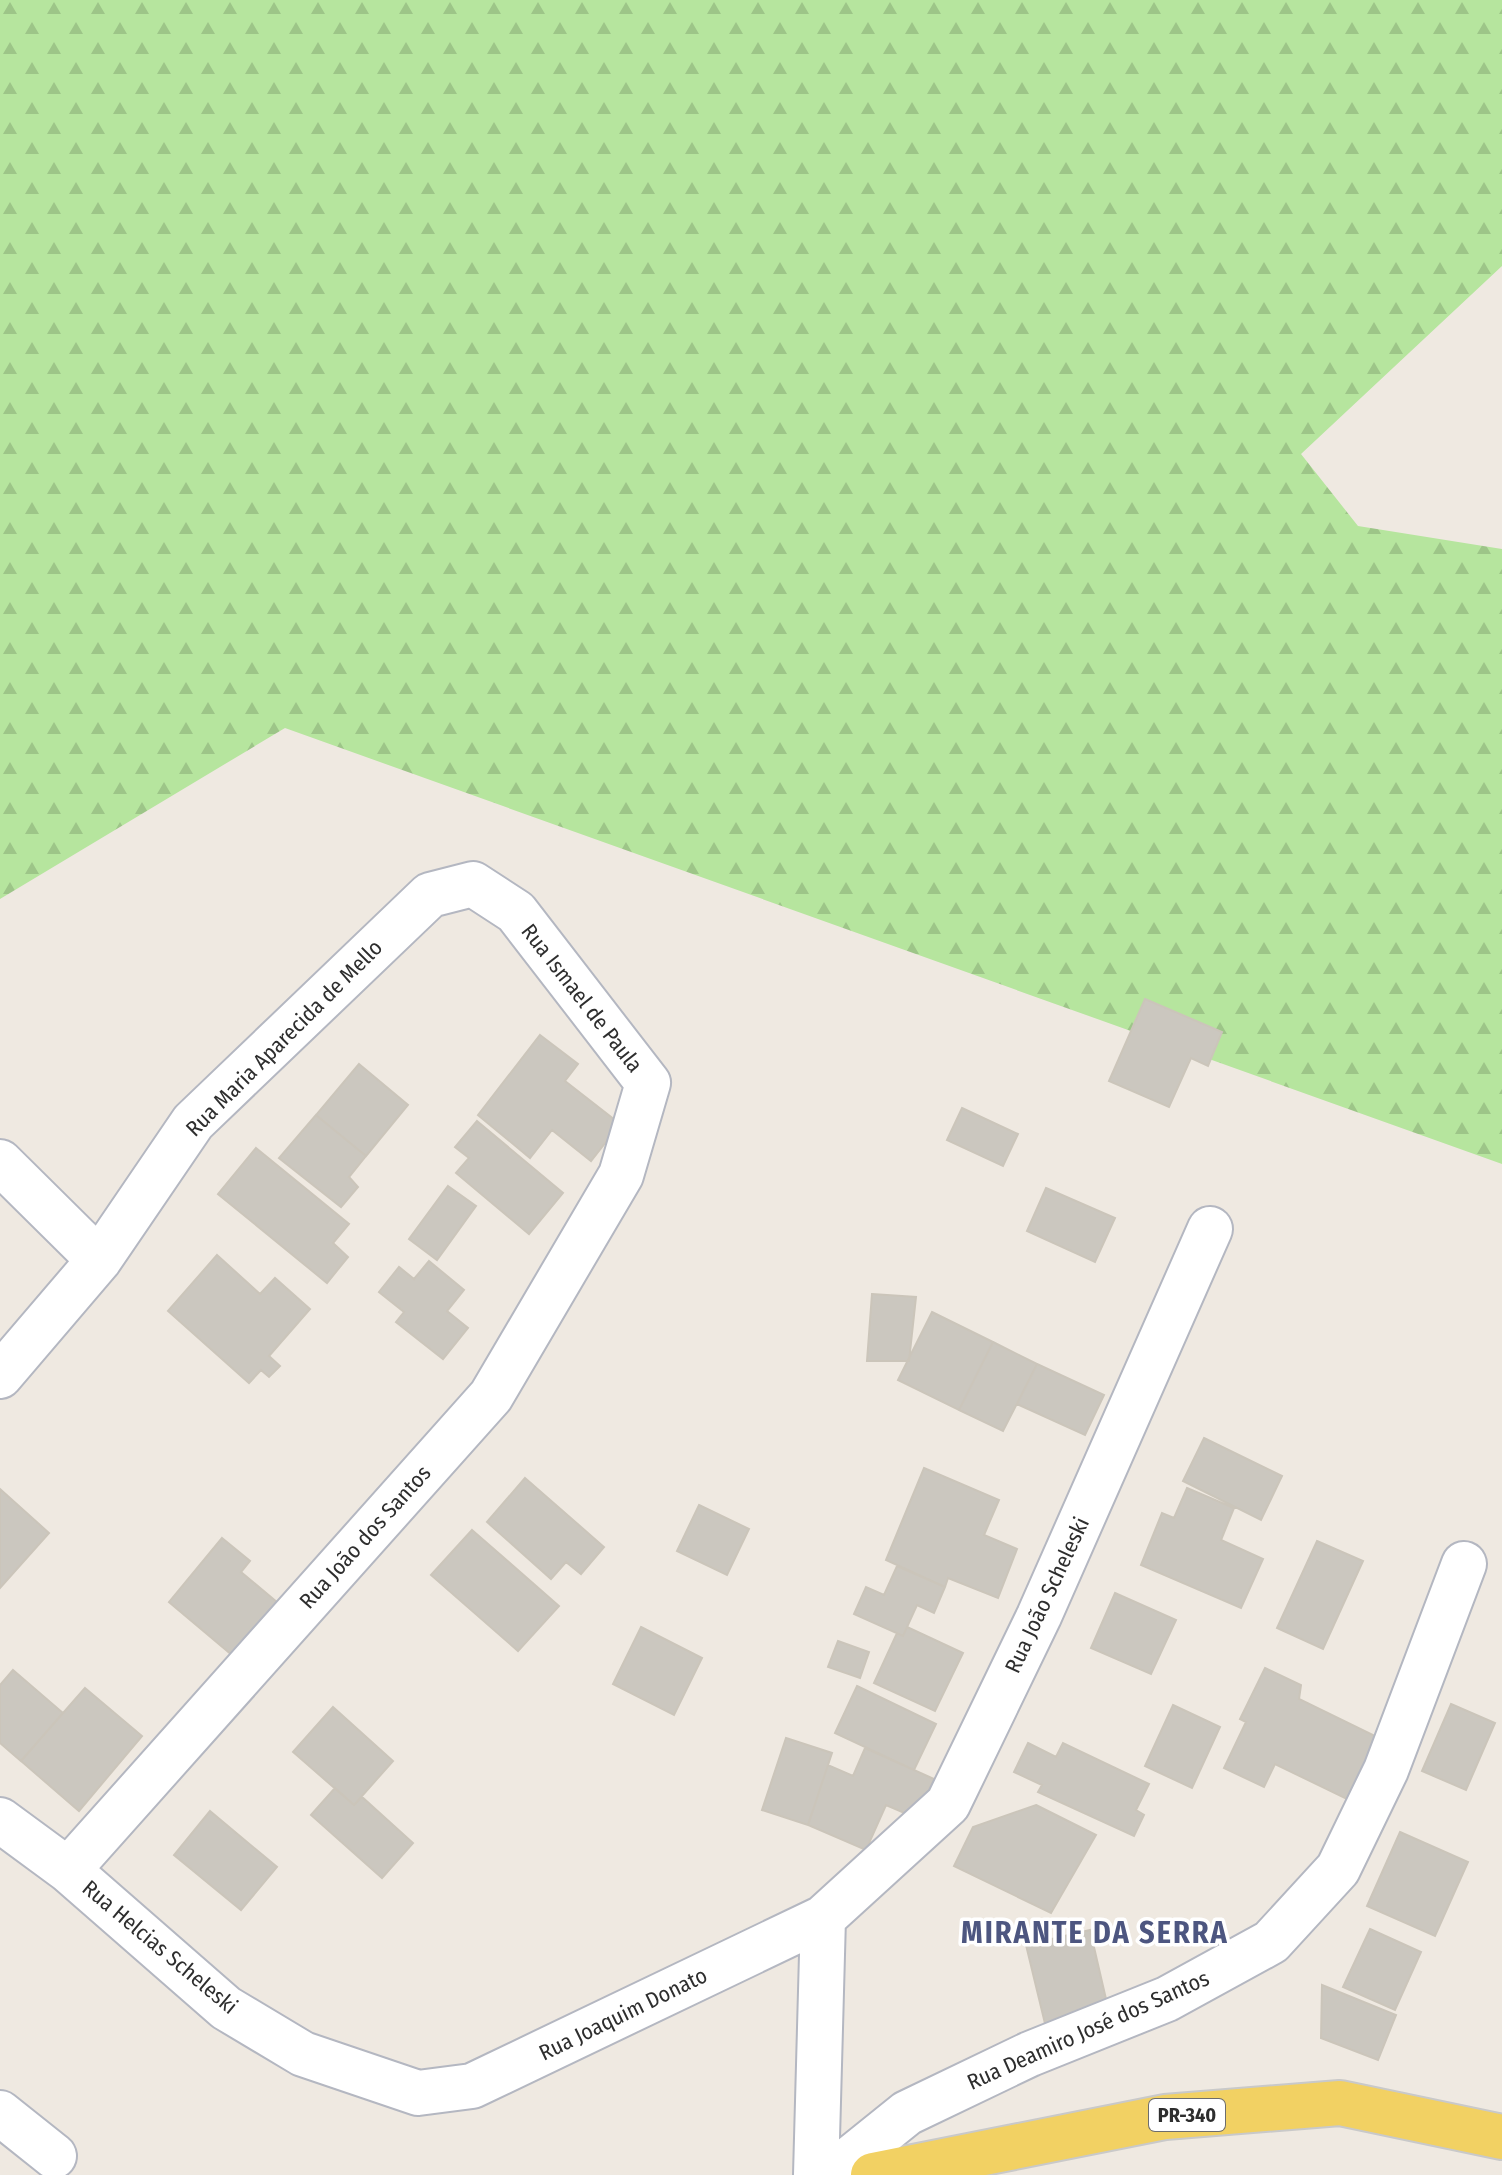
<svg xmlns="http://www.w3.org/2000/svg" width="1502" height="2175" viewBox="0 0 1502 2175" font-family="'Fira Sans Condensed',sans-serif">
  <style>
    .forest { fill: url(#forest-firs) }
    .building { fill: #cbc7bf; stroke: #cbc5ba; stroke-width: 2 }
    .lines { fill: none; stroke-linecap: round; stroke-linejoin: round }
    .minor-casing { stroke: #b4b7c1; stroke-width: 48 }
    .major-casing { stroke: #c9c9c9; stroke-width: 48 }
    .minor { stroke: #fff; stroke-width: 44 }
    .major { stroke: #f2d163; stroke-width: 44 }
    .labels { text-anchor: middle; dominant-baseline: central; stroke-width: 7; stroke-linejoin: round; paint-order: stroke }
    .shield { fill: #fff; stroke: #6d6d6d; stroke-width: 2 }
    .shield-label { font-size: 20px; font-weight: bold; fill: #2e2e2e }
    .street-label { font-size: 22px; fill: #2e2e2e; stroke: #fff }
    .district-label { font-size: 30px; font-weight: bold; letter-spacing: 2px; fill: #4d5680; stroke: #fff }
  </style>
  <defs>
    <pattern id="forest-firs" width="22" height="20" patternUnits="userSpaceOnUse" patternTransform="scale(2)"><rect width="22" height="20" fill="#b6e59e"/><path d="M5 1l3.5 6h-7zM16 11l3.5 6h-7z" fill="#9dc588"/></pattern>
  </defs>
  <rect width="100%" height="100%" fill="#efe9e1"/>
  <path class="forest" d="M0,0H1502V266L1301,454L1358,526L1502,549V1164L285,728L0,899Z"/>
  <path class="building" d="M1145,999L1222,1032L1208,1066L1191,1058L1169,1107L1109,1081Z
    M540,1035L578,1064L565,1081L620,1124L591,1161L552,1130L530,1158L478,1115Z
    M359,1064L408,1105L366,1156L316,1115Z
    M962,1108L1018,1134L1003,1166L947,1140Z
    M316,1115L366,1156L349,1177L358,1187L341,1207L279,1158Z
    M477,1121L563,1193L529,1234L456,1173L469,1158L455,1147Z
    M256,1148L349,1224L333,1243L348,1257L327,1283L218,1194Z
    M448,1186L476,1206L437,1260L409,1239Z
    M1046,1188L1115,1218L1095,1262L1027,1231Z
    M217,1255L260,1294L275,1278L310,1309L269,1356L280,1366L269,1377L261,1370L249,1383L168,1311Z
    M429,1261L464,1290L447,1311L468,1328L443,1359L396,1322L404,1312L379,1292L399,1267L414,1279Z
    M872,1294L916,1297L909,1361H867Z
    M932,1312L993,1342L959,1410L898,1380Z
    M993,1342L1037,1364L1003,1431L959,1410Z
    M1037,1364L1104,1395L1085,1435L1017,1404Z
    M1204,1438L1282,1476L1261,1520L1183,1481Z
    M924,1468L999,1500L984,1535L1017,1549L998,1598L948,1578L945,1587L886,1560Z
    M525,1478L604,1547L581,1574L566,1562L551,1579L487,1522Z
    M1187,1488L1234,1508L1221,1540L1263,1559L1241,1608L1141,1565L1162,1513L1174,1518Z
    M0,1489L49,1533L0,1588Z
    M699,1505L749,1529L727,1575L677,1551Z
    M472,1530L559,1606L518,1651L431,1575Z
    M222,1538L250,1561L241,1572L277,1602L232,1655L169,1602Z
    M1317,1541L1363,1561L1323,1649L1277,1628Z
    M897,1566L945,1587L934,1613L917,1605L903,1636L854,1614L866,1587L884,1595Z
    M1115,1593L1176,1620L1151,1674L1091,1648Z
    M641,1627L702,1658L674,1715L613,1684Z
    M907,1627L963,1653L935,1711L874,1683L897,1633L903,1636Z
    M838,1641L869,1652L860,1678L828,1667Z
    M1265,1668L1301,1685L1299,1699L1381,1739L1351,1801L1275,1764L1264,1787L1224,1768L1246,1722L1240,1719Z
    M13,1670L63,1713L21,1761L0,1743V1685Z
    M857,1686L936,1724L914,1770L835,1733Z
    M85,1688L142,1736L79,1811L21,1761Z
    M1451,1704L1495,1723L1466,1790L1422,1771Z
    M1173,1705L1220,1727L1192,1788L1145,1766Z
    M333,1707L393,1761L354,1805L293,1752Z
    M786,1738L832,1753L808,1825L762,1810Z
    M1028,1743L1056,1757L1063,1743L1149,1784L1136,1810L1144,1815L1134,1836L1038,1792L1042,1785L1014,1772Z
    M865,1748L934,1779L916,1818L886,1805L866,1850L808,1825L828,1765L853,1776Z
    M335,1788L354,1805L362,1797L413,1843L382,1878L311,1815Z
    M1036,1805L1096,1835L1051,1913L954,1866L973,1827Z
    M210,1811L277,1867L241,1910L174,1855Z
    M1400,1832L1468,1862L1435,1936L1367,1906Z
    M1370,1929L1421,1952L1395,2010L1343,1987Z
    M1090,1930L1109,2012L1049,2040L1026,1945Z
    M1322,1985L1396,2015L1378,2060L1321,2038Z"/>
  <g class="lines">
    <defs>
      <path id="minor" d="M0,1162L99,1260
        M0,1376L99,1260L193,1122L430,895L473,884L516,912L648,1083L621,1175L491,1396L68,1870
        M0,1820L68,1870L226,2008L303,2054L418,2093L472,2086L823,1918L948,1804L1039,1616L1210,1229
        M0,2113L54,2156
        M816,2175L823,1918
        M830,2175L907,2113L1030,2054L1167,1999L1271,1942L1338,1869L1386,1770L1464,1564"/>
      <path id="major" d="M873,2175L1165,2117L1340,2103L1502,2137"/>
    </defs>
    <use href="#minor" class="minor-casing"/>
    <use href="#major" class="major-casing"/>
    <use href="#minor" class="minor"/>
    <use href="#major" class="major"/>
  </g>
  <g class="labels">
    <rect class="shield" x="1149" y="2099" width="76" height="32" rx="6"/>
    <g class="shield-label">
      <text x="1187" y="2115">PR-340</text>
    </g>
    <g class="street-label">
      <text transform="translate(582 998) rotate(52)">Rua Ismael de Paula</text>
      <text transform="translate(284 1038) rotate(-45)">Rua Maria Aparecida de Mello</text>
      <text transform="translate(365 1537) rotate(-48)">Rua João dos Santos</text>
      <text transform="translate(1047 1595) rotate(-65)">Rua João Scheleski</text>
      <text transform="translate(160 1947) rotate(40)">Rua Helcias Scheleski</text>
      <text transform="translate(623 2014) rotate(-26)">Rua Joaquim Donato</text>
      <text transform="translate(1088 2030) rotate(-24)">Rua Deamiro José dos Santos</text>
    </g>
    <g class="district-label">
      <text x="1095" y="1933">MIRANTE DA SERRA</text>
    </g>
  </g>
</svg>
